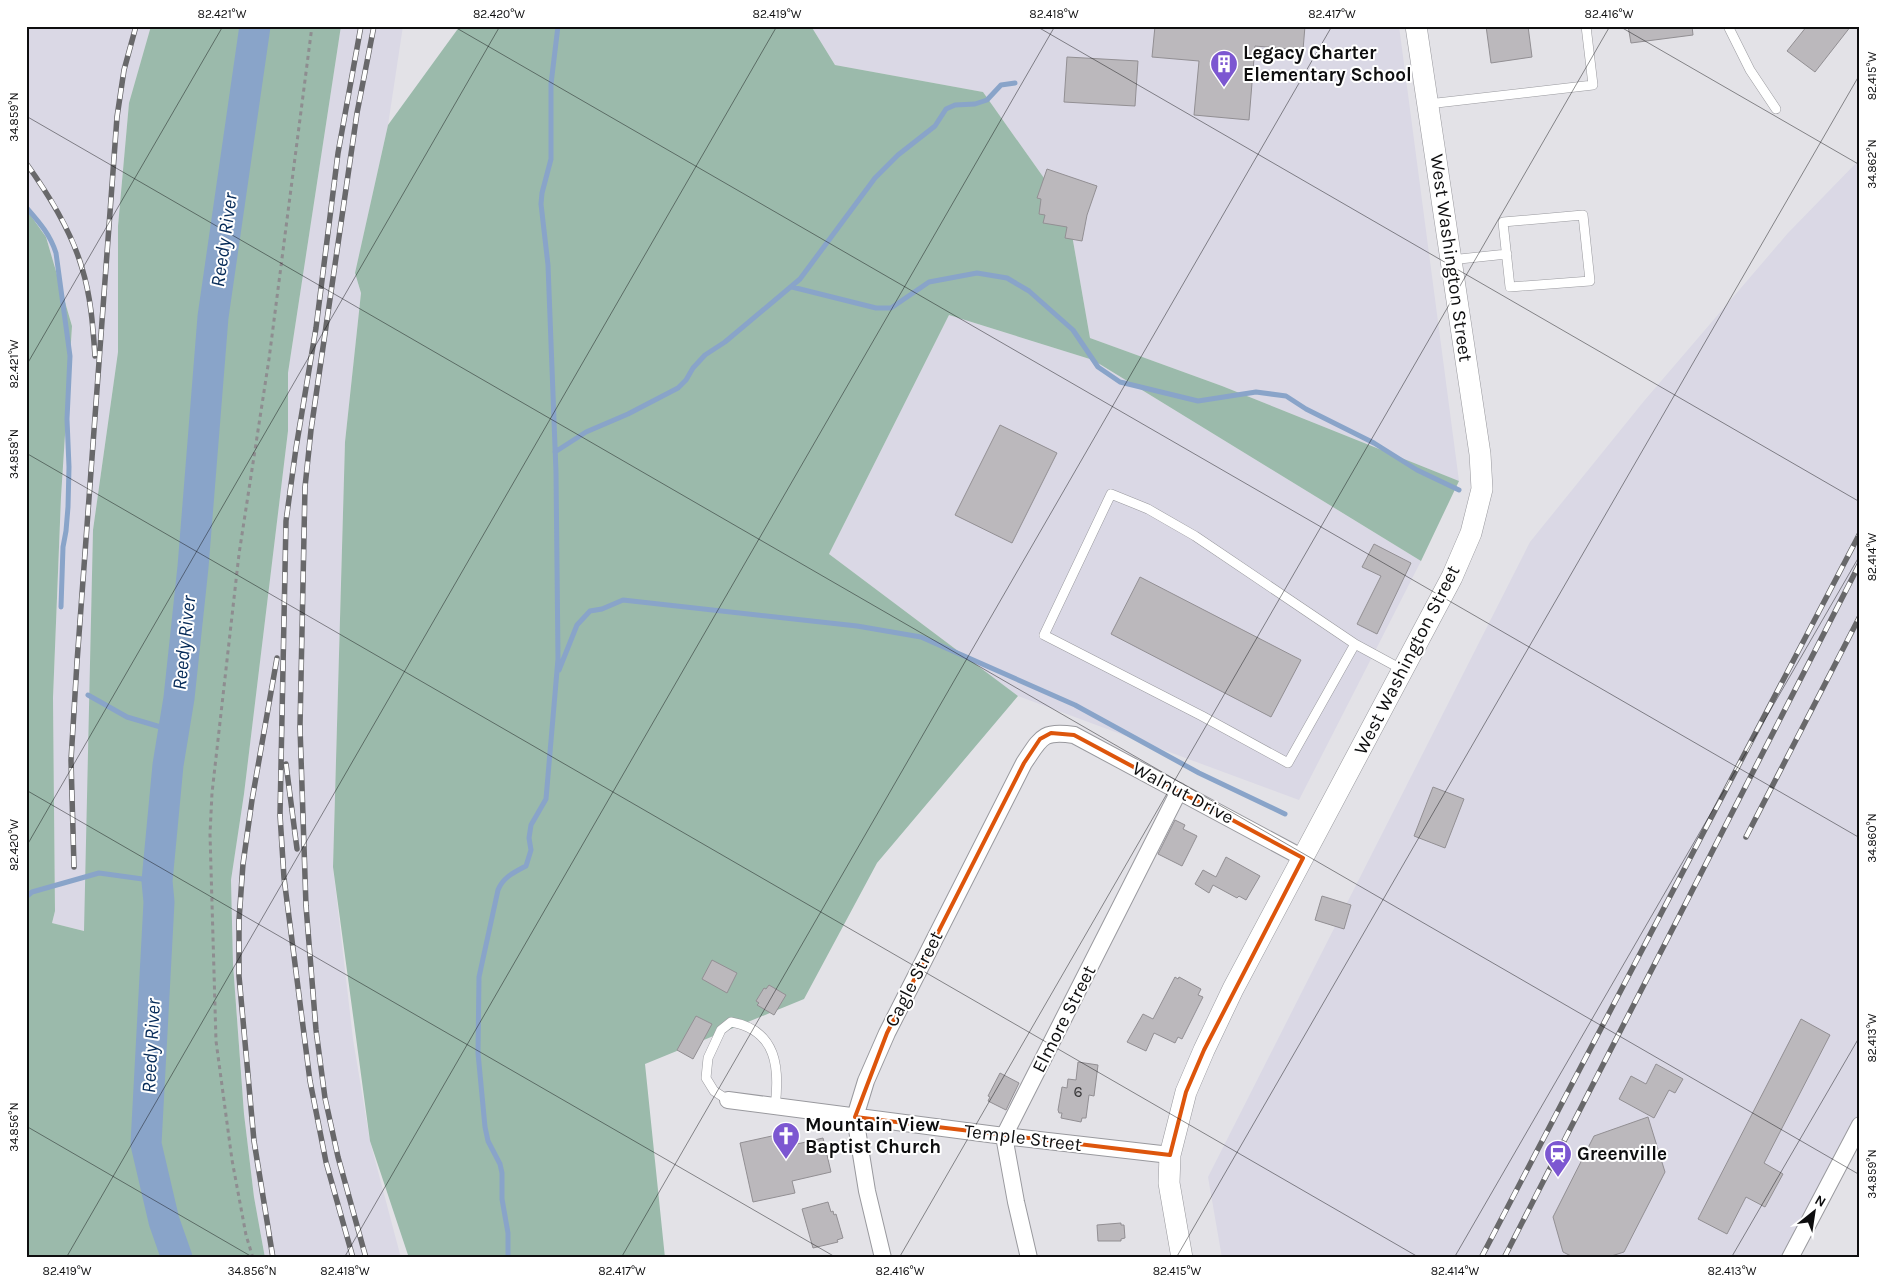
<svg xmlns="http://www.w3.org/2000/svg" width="1886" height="1284" viewBox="0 0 1886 1284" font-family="Karla,sans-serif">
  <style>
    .built { fill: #dad8e5 }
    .green { fill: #9bbaab }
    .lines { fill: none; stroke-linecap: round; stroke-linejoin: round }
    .stream { stroke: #89a4c9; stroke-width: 5 }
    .river { stroke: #89a4c9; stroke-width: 31 }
    .building { fill: #bbb8bc; stroke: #928f93 }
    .service-casing { stroke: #99999e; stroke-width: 10 }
    .minor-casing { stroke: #99999e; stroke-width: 18 }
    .tertiary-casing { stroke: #99999e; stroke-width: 22 }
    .path { stroke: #8e8d90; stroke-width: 3; stroke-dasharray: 4 4; stroke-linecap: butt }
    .service { stroke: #fff; stroke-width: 9 }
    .minor { stroke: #fff; stroke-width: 16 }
    .tertiary { stroke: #fff; stroke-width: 21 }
    .rail-casing { stroke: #68686a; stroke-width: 5.5 }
    .rail { stroke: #fff; stroke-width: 4; stroke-dasharray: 11; stroke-linecap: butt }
    .marked { fill: none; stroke: #dd550c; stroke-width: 4; stroke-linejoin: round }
    .ticks { fill: none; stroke: #0e0e0f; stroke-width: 1; stroke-opacity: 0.45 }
    .labels { text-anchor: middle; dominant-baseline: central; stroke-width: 4; stroke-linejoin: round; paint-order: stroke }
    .number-label { font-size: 16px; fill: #39383a }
    .poi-label { font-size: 19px; font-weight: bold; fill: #0e0e0f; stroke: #fff; text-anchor: start }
    .street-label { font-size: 19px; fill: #0e0e0f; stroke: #fff }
    .water-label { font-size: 20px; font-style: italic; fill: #062b59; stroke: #fff }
    .neatline { fill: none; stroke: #0e0e0f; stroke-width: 2 }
    .ticks-label { font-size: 12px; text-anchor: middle; fill: #0e0e0f }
  </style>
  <rect width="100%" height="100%" fill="#e3e2e7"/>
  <path class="built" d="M26,26H151L129,103L118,226V352L93,530L85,931L52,923L55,911L53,698L61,497L72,326L46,237L26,209Z
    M341,26H403L388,125L355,273L361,293L345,442L333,867L353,1039L370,1141L401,1258H265L254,1197L244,1114L233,964L231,880L244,794L288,431V373Z
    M811,26H1399L1459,481L1222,386L1090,338L1068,212L983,92L835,65Z
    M1860,159V1119L1789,1258H1222L1208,1177L1530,542L1644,401L1788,233Z
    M949,315L1093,360L1421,561L1299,800L1018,696L829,554Z"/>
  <path class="green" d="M151,26H341L288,373V431L244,794L231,880L233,964L244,1114L254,1197L265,1258H26V209L46,237L72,326L61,497L53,698L55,911L52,923L84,931L93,530L118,352V226L129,103Z
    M461,26H811L835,65L983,92L1068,212L1090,338L1222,386L1459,481L1421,561L1093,360L949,315L829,554L1018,696L877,863L804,999L645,1064L665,1258H409L370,1141L333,867L345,442L361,293L355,273L388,125L457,30Z"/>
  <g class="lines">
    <path class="stream" d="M26,207C39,222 50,234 56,253L70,356L67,419L69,467L68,507L66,531L63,547L61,607
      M792,287L876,308H891L929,282L977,273L1007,278L1029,291L1073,330L1098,367L1120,382L1198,401L1256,392L1286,396L1306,409L1374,443L1417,470L1459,490
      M555,452L586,432L628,414L678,388L686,380L693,368L705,355L725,342L800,279L875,178L898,155L935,126L946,109L955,105L975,104L987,100L1001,85L1015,83
      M559,670L577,625L590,611L602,609L623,600L857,626L921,637L1075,705L1199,773L1285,814
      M88,695L127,717L174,731
      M26,897L32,892L99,873L157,881
      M508,1258V1233L502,1199V1173L500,1164L488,1141L485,1127L478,1053L479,977L498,890C503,877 515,872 526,866L531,850L529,838L531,825L546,799L558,659L556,472L548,265L541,204L542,193L551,159V84L558,26"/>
    <path class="river" d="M177,1258L164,1221L146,1144L159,902L157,881L168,765L179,698L193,567L213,317L255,26"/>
  </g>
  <path class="building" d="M1155,26H1305L1303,50L1255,46L1249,120L1194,115L1199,61L1152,57Z
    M1486,26H1528L1532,57L1491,63Z
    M1628,26H1692L1693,35L1631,43Z
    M1807,26H1851L1815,72L1787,51Z
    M1067,57L1138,61L1135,106L1064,102Z
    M1047,169L1097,186L1087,215L1082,241L1065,238L1067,227L1043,223L1045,215L1039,214L1041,199L1037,198Z
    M1000,425L1057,453L1012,543L955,515Z
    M1374,544L1411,563L1377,634L1357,624L1381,576L1362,567Z
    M1140,577L1301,660L1271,717L1111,634Z
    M1433,787L1464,799L1445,848L1414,836Z
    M1175,820L1185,825L1183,829L1197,836L1182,866L1158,854Z
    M1226,857L1260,876L1246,900L1239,896L1237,898L1213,885L1209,893L1195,884L1203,870L1216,877Z
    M1322,896L1351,905L1344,929L1315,920Z
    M712,960L737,973L727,993L702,979Z
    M1175,977L1178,979L1179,977L1201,989L1198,995L1203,997L1182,1039L1178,1037L1175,1043L1154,1033L1146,1051L1127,1042L1143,1014L1153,1019Z
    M769,985L786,995L774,1015L757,1005L759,1003L756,1001L764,988L766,989Z
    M696,1016L712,1024L693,1059L677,1050Z
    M1801,1019L1830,1035L1764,1163L1783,1174L1765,1207L1746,1197L1727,1234L1698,1219Z
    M1078,1062L1098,1065L1094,1096L1089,1095L1086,1118H1082L1081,1122L1061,1118L1062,1113H1059L1058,1110L1062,1087L1067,1088L1068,1079L1076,1080Z
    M1656,1064L1683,1079L1675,1093L1669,1090L1654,1118L1619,1099L1631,1076L1646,1084Z
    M1000,1073L1019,1083L1006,1110L988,1101L990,1097L988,1096Z
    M1648,1117L1665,1172L1624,1252L1605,1258H1575L1563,1252L1553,1217L1594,1136Z
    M781,1134L784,1147L823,1138L831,1172L792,1181L795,1193L753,1202L740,1143Z
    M828,1202L831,1212L833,1211L834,1215L836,1214L843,1238L837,1240L838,1242L813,1248L802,1209Z
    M1121,1223V1225H1124L1125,1238L1121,1239V1241H1098L1097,1225Z"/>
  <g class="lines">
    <defs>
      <path id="service" d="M1728,26L1750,70L1776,109
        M1428,104L1593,85L1586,26
        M1583,215L1590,281L1510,287L1503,222Z
        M1450,260L1507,254
        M1355,644L1288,763L1202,716L1044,635L1111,494L1148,509L1195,536L1355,644L1403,670
        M728,1100L714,1091L706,1078L708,1058L721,1030L731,1022C777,1030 780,1068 775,1107"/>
      <path id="minor" d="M728,1100L1004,1136L1170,1155
        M883,1258L867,1191L855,1117L866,1081L887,1033L1024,763C1041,738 1042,730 1074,735L1303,858
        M1029,1258L1016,1202L1004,1136L1179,791
        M1790,1258L1860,1125"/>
      <path id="tertiary" d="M1182,1258L1169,1183L1170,1155L1186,1092L1204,1050L1233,989L1452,577L1471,533L1482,489L1480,454L1416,26"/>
    </defs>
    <use href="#service" class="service-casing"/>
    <use href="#minor" class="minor-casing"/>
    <use href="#tertiary" class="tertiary-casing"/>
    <path class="path" d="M253,1258L246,1235L232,1160L216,1041L210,834L212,793L239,554L269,359L312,26"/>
    <use href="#service" class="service"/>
    <use href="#minor" class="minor"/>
    <use href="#tertiary" class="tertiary"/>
    <defs>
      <path id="rail" d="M26,163C49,195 71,230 82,268C91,297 93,327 95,356
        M286,764L297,849
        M1746,837L1860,616
        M74,867L71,760L77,662L117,117L124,70L136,26
        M273,1258L254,1141L239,976V920L243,864L252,800L277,658
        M353,1258L326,1162L310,1081L284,878L280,815L286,521L296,448L316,328L338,153L361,26
        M366,1258L338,1157L325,1098L316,1030L306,906L300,727L305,487L311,430L357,113L374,26
        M1481,1258L1860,533
        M1504,1258L1860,563"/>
    </defs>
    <use href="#rail" class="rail-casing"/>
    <use href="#rail" class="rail"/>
  </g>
  <path class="marked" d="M1051,733L1074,735L1303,858L1204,1050L1186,1092L1170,1155L855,1117L887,1033L1024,763L1040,739Z"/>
  <path class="ticks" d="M453,26L1860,838M1036,26L1860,502M1619,26L1860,165M26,116L1860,1175M26,366L223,26M26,453L1420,1258M26,790L837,1258M26,847L500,26M26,1126L254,1258M66,1258L777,26M344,1258L1055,26M621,1258L1332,26M899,1258L1610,26M1176,1258L1860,74M1454,1258L1860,555M1731,1258L1860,1036"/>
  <defs>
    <symbol id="building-pin" viewBox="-11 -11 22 30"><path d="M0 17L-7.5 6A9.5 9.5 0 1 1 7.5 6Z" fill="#7c57d1" stroke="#fff"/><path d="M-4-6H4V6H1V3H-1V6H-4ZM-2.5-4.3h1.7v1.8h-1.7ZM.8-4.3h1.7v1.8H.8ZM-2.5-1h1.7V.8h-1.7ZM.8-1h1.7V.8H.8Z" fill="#fff"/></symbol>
    <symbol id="church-pin" viewBox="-11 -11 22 30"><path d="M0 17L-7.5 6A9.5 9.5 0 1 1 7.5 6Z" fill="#7c57d1" stroke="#fff"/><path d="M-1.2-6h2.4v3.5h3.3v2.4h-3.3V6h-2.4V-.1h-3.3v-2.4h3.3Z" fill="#fff"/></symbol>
    <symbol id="station-pin" viewBox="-11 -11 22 30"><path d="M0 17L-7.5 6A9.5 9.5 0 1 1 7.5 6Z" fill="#7c57d1" stroke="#fff"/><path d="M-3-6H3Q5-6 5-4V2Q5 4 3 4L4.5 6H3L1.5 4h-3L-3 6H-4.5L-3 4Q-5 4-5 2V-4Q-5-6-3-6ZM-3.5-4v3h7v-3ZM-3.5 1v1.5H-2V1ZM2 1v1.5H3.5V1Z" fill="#fff"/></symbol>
  </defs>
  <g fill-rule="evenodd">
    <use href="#building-pin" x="1208" y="48" width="32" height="43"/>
    <use href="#church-pin" x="770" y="1120" width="32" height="43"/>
    <use href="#station-pin" x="1542" y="1138" width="32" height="43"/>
  </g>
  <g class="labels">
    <g class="number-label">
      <text x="1078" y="1091">6</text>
    </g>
    <g class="poi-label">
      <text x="1243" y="53">Legacy Charter<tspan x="1243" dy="22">Elementary School</tspan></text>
      <text x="805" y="1125">Mountain View<tspan x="805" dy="22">Baptist Church</tspan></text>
      <text x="1577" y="1154">Greenville</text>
    </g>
    <g class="street-label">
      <text transform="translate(1451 258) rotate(82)">West Washington Street</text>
      <text transform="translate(1407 660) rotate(-63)">West Washington Street</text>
      <text transform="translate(1183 793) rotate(28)">Walnut Drive</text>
      <text transform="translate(914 979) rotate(-63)">Cagle Street</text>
      <text transform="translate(1064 1019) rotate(-63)">Elmore Street</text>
      <text transform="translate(1023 1138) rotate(7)">Temple Street</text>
    </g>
    <g class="water-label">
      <text transform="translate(224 240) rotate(-82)">Reedy River</text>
      <text transform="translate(184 643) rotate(-84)">Reedy River</text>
      <text transform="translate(151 1046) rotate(-87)">Reedy River</text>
    </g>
  </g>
  <rect width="1886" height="1284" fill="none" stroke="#ffffff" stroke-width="55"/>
  <g transform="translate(1814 1212) rotate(30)" stroke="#ffffff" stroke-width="4" paint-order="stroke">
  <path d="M0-4L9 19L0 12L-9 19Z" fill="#0e0e0f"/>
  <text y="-8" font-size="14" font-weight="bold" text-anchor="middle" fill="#0e0e0f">N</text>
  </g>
  <rect x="28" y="28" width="1830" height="1228" class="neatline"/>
  <g class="ticks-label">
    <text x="222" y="18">82.421°W</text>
    <text x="499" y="18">82.420°W</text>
    <text x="777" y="18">82.419°W</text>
    <text x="1054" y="18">82.418°W</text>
    <text x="1332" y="18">82.417°W</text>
    <text x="1609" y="18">82.416°W</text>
    <text transform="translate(1872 76) rotate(-90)" y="4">82.415°W</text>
    <text transform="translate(14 117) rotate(-90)" y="4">34.859°N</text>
    <text transform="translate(1872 164) rotate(-90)" y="4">34.862°N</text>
    <text transform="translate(14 364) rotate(-90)" y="4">82.421°W</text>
    <text transform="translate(14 454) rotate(-90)" y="4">34.858°N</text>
    <text transform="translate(1872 557) rotate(-90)" y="4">82.414°W</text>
    <text transform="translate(1872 838) rotate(-90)" y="4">34.860°N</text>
    <text transform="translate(14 845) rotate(-90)" y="4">82.420°W</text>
    <text transform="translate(1872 1038) rotate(-90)" y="4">82.413°W</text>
    <text transform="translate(14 1127) rotate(-90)" y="4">34.856°N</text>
    <text transform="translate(1872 1174) rotate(-90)" y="4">34.859°N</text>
    <text x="67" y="1275">82.419°W</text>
    <text x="252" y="1275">34.856°N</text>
    <text x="345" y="1275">82.418°W</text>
    <text x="622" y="1275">82.417°W</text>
    <text x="900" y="1275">82.416°W</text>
    <text x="1177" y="1275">82.415°W</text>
    <text x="1455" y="1275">82.414°W</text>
    <text x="1732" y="1275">82.413°W</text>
  </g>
</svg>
